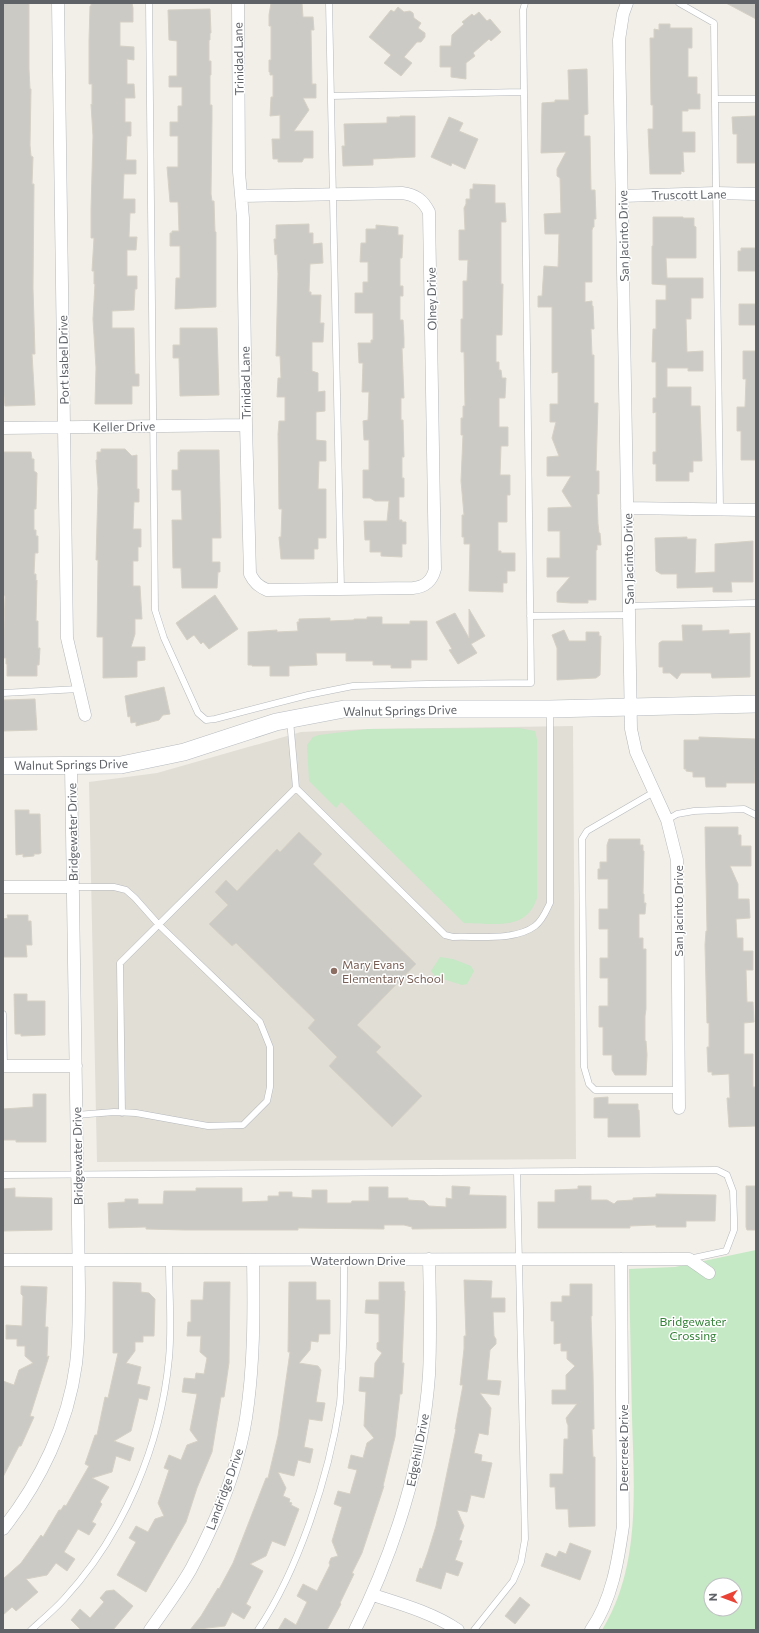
<svg xmlns="http://www.w3.org/2000/svg" width="759" height="1633" viewBox="0 0 759 1633" font-family="Commissioner,sans-serif">
  <style>
    .education { fill: #e1ded6 }
    .green { fill: #c5e8c5; fill-rule: evenodd }
    .building { fill: #cccac5; stroke: #d6d1c6 }
    .lines { fill: none; stroke-linecap: round; stroke-linejoin: round }
    .lane-casing { stroke: #b5b8bc; stroke-width: 7 }
    .street-casing { stroke: #b5b8bc; stroke-width: 13 }
    .secondary-casing { stroke: #b6babf; stroke-width: 18 }
    .lane { stroke: #fff; stroke-width: 6 }
    .street { stroke: #fff; stroke-width: 12 }
    .secondary { stroke: #fff; stroke-width: 17 }
    .education-dot { fill: #8d6e63; stroke: #fff; stroke-width: 1.5 }
    .labels { text-anchor: middle; dominant-baseline: central; stroke-width: 3; stroke-linejoin: round; paint-order: stroke }
    .street-label { font-size: 12px; fill: #5f6368; stroke: #fff }
    .education-label { font-size: 12px; fill: #785e54; stroke: #fff; text-anchor: start }
    .park-label { font-size: 12px; fill: #348238; stroke: #fff }
  </style>
  <rect width="100%" height="100%" fill="#f1efe8"/>
  <path class="education" d="M573,726L576,1159L97,1162L89,782L157,773L301,732L368,729Z"/>
  <path class="green" d="M519,728L535,731L537,739V898C526,932 493,923 464,923L341,802L336,808L309,781L307,745L313,737L319,735L368,729Z
    M440,957L453,959L471,966L474,971L467,984L462,985L436,977L431,971Z
    M756,1250V1630H602C641,1567 634,1488 632,1417C631,1368 630,1318 629,1269L675,1267ZM711,1585H735V1609H711Z"/>
  <path class="building" d="M3,3H29V69L30,89H31L30,145L31,156L33,157L32,184H34L33,288L35,354H32L35,405L5,406L3,388Z
    M91,3H132L133,8V22H120V46L134,47V60L127,59V84H134L135,98H125V122H131V136H127L126,160H136V174H124L123,199H135V213H130L129,237H137L136,250H127V276H137V289H135L134,310L112,311V328H134L135,374H139V386H132V404H95L96,368L93,319L95,284H94V271H92L94,238H91V210L93,136L91,104L92,105V84H89V41L90,6H91Z
    M271,3H302L303,17H313L314,30H311L312,84H316V98H303L309,110L294,131H313V158H304L302,162H278V159H273L272,139H280V115L270,116L271,97H273V75H270V72H269V60H271V26H269V15Z
    M726,3H756V19Z
    M398,7L404,12L410,11L413,13L414,18L421,23L418,28L425,33V37L421,42H417L404,57L412,63L401,76L384,63L391,55L369,37L391,10L394,12Z
    M210,9L211,33H210V40H209V61H211V75H210V105H212V120L211,194L212,201H214L215,232H216V307L175,309L176,278H180V246H170V233H172V231H179L178,202H170L167,167H178V136H170V122H178V106H182V87H169V76H177V41L169,40L168,10Z
    M479,12L487,21L490,19L501,32L491,41L489,39L473,53L475,56L466,63V79L451,77V67H440V46H451L452,35L464,24L462,22L472,14L474,16Z
    M659,24H670V28H692V48H688V77H697V94H700V109H688V111H682V132H695V152H683L684,172L681,171V174H650L648,129H653V105H651L650,38H654V29L659,30Z
    M587,69L588,114L584,115V136H590L591,190H595L596,219H594V227H593L592,230V282H585V302L592,301V306H593L594,329H591L592,355H594V403H598L596,471H599V494H597L598,524L599,533H600L601,545H597V550H596V600H588V603H571L557,602V592L570,577H547V558H560V531H548V508L572,507L562,491L571,476H547V457L559,456L552,438L556,422H550V404H558V372L552,373V307H538V296H542L544,266L558,267L559,234H545L544,214L561,213L560,178L557,176V169L566,152L541,153L542,103L555,102V100H569L568,70Z
    M400,116H415V157L373,159V165L343,166L342,146H345L344,124L387,123V117H400Z
    M756,116V163H737V134H733L732,117Z
    M449,117L463,123L459,131L478,139L465,169L452,163L451,166L431,157Z
    M473,184L495,185V203H505L506,222H501V284H503L502,335H496V362H499V370H501L502,378H506L505,398H499V427H508V446H501L500,475H510V495H507V522H498V551H501V553H515V571H507V583H503V592L469,591L470,544H464V537H462V515H464L461,481L463,435H461V418H463V406H465L464,352H461V319H463V281H467L468,260H459V230H465L464,208L466,204V199H470V189H473Z
    M653,217H683V218H694V226L696,227V258H666L667,278H703V298H691V319H686L687,352L703,351V371H688V368H667V387H691V406H700L702,461H693V472H689V481H656V464H653V452H656V412L653,413V398H656V362H652L653,329H656V300H666V285L652,284V246H653Z
    M309,224V233H313V244L322,243L323,263L310,264L309,292H311V295H321L320,323H324L323,342H312V371L318,373V392L325,391V411L316,412V440L326,441V461H319L318,489H326V538H318V549H314V559H281L279,537H281L282,509H279L278,434L279,421H285V397H277L278,378H281L280,356H276L278,274L277,254L275,255L274,239H276V225Z
    M376,225L398,227V235H403L402,258H400V286H403V296H400V320H403L404,338V348H402L404,398H401V420H403L404,457H402V478H404V497H399V520H402V522H406V544H402V557L381,556V552H370V540H365L364,521H387L389,501H375L370,498H363V470H369V440H364L363,421L368,420L369,392H362L363,363H359L358,343H371V340H373V313H355V293H363V282H368V262H360L361,243H366V229H376Z
    M741,248H756V271H738V251H741Z
    M739,304H756V325H739Z
    M180,328H217L219,395L180,396L179,358H173V345H180Z
    M743,351H756V460H741V431H737V407H745L746,379H743Z
    M101,449H125L132,456L137,455V489H139V502H134L133,529H141V547H138V561H133V586H140L142,619H135V634L131,647H145V660L137,661V677L103,678V637H97L98,560H96L98,488L96,460H97V452H101Z
    M180,450H219L221,538H212V562H220V572H218L217,588H182L181,568H173L172,520H182L181,490H172V470H178V452H180Z
    M3,452H31L32,459H34V471L37,473L36,509H34V530H36V536H38V553H35L34,574H36V581L37,580L36,621H38V648H40L39,665H37V676H7V664H6V658H3L5,596L3,595Z
    M687,537V539H696L695,573L715,572V544L753,541V582H731L732,592H713V587L677,588V574H661L656,571L655,538Z
    M215,595L238,629L209,649L203,642L201,644L194,635L187,640L176,623Z
    M469,609L485,636L471,644L477,653L458,664L449,650L452,649L436,622L455,613L469,638Z
    M367,617H382V624H410V621H427V660H411V668H391V665H373V661H346V653H316L317,665L289,666V676H270V666H252V665H248V632L277,630V632L298,631L297,622H299V619L330,618V621L354,620V619H367Z
    M682,625H702V631L729,630V634L750,633V677L712,678L711,673H681L677,679L670,673H663V667H659V643L662,641H683Z
    M564,630L569,641H586V632H599V636H601L600,675L596,678L557,680V648L552,635Z
    M164,687L170,714L163,715L159,720L136,726V722L131,723L130,716L128,717L125,696Z
    M35,699L37,730L3,731V700Z
    M699,737L756,739L755,783H726V787H706L705,777H693V772L686,771V769H684V740H699Z
    M15,810H29V814H40L41,853L39,854H34V856L23,857V854L16,855Z
    M705,827H738V835H741V846H751V866H730L738,884V899H749L750,918L736,919L737,938H743V951H753V970H746L747,1002H753L754,1022L744,1023V1054H753V1087H756V1126L729,1127L727,1098H730L729,1074L712,1075V1072H708L707,1047H709V1023H707L705,945L706,931H707Z
    M299,832L322,854L313,864L416,964L357,1025L381,1047L376,1052L422,1096L392,1127L329,1066L337,1057L308,1028L315,1020L236,943L232,946L209,924L228,905L215,892L226,880L237,891L277,849L280,852Z
    M609,839H640V845H643V851H644L643,894H644V903H646L645,914H639V938H643V949H646V1009L645,1016V1041H646L647,1055L646,1075H615L612,1070V1055H603V1027H599V1006H608V978H600V958H608V929H599V909H608V879H598V869H600V862H607V845Z
    M7,915H28V921H31L32,945H26L27,957H3V919L8,918Z
    M14,994H27V1001H45V1035L21,1036V1034H15Z
    M33,1094H46V1142H16V1140H3V1109L33,1107Z
    M608,1097V1104H638V1110H639L640,1137H608V1118H594V1098Z
    M452,1186L470,1187L469,1195L506,1196V1228L412,1229V1227L404,1225H384V1229L298,1228V1230H185L146,1229V1227L109,1228L108,1203L125,1202V1199H138V1204H163L164,1191H196V1188H242V1202L268,1201V1196H279V1192H292V1197L312,1198V1190H327V1203H351L352,1201H369V1187H388V1198H408V1200L424,1201L429,1206L446,1207V1198L452,1199Z
    M578,1186H591V1200H607L614,1204L617,1201L633,1200V1198L656,1197V1194L716,1195L715,1221H686V1227H656V1225L630,1226V1228H538V1202H555V1190L578,1189Z
    M746,1186H756V1230H747L746,1227Z
    M15,1188V1197L52,1198V1230L3,1231V1189Z
    M464,1280L492,1281L491,1298H505V1312H493L494,1336L496,1339V1344L490,1350L487,1380L501,1381L499,1395L480,1393L491,1408L488,1435L479,1433L474,1453L482,1455L481,1461L492,1463L484,1498L471,1495L467,1512L457,1510L464,1526L459,1540L462,1541L455,1560L463,1563L458,1576L446,1572L441,1589L416,1581L420,1568L422,1569L428,1552L436,1526L456,1429H455L463,1385H460L464,1349V1336H466Z
    M113,1282L141,1283V1292L149,1293L155,1299L154,1336H143V1342H135V1351L126,1363L141,1367L137,1384L150,1387L147,1400L139,1398L131,1431L114,1441L134,1448L130,1461L116,1456L112,1472L92,1478L109,1487L100,1502L102,1504L92,1522L96,1524L89,1535L78,1529L64,1552L75,1559L67,1571L56,1563L47,1575L26,1579L38,1592L16,1611L12,1607L3,1615V1579L21,1563L41,1535L43,1537L59,1510H61L64,1505L66,1506L89,1466L85,1464L95,1435H97L105,1397L108,1398L118,1353H113Z
    M204,1282H230L229,1363L224,1397H221L212,1452L197,1488L186,1522L146,1592L117,1575L136,1542L129,1538L136,1526L148,1532L155,1519L164,1516L158,1503L169,1470L164,1468L169,1455L181,1460L187,1445L198,1441L190,1430L197,1394L182,1392L184,1378L195,1379L196,1373L204,1374L207,1358L200,1352L201,1336H187L188,1322H191V1300H203Z
    M289,1282H316V1300H330V1334H319L318,1342L311,1341L310,1350L299,1363L318,1366L321,1370L316,1402L325,1403L322,1421L309,1419L304,1447L313,1449L310,1463L298,1460L294,1476L278,1472L286,1488L283,1496L290,1499L289,1502L292,1503L291,1505L299,1509L285,1546L272,1541L266,1556L250,1564L263,1571L246,1604L251,1607L244,1619L232,1612L225,1626L190,1630L201,1616L218,1588L219,1589L233,1563L266,1478H268L278,1436L290,1352H288Z
    M379,1282H404V1291H405L402,1363H404L402,1394H400L395,1437L383,1486H384L362,1553L352,1573L354,1574L340,1603L341,1604L327,1630H278L285,1618L296,1625L307,1602L297,1596L303,1584L317,1591L330,1565L329,1563L331,1558L338,1556L332,1541L342,1507L334,1504L338,1491L350,1494L357,1470L348,1468L351,1455L363,1458L367,1443L374,1438L364,1426L366,1392L359,1391L360,1377L374,1378L375,1363L382,1353L377,1349V1343L379,1342V1314L365,1313L366,1300H379Z
    M570,1284H592V1316H591L593,1373L594,1429H592L593,1457H595V1526L569,1527L568,1509H556L555,1487H550V1474H563L564,1439H568V1425L567,1423L566,1418L577,1404H552V1390H566V1375L575,1366L567,1359V1351H561V1343L554,1344V1321H551V1302H562V1296H570Z
    M21,1286L47,1287L45,1327H48L47,1357L49,1356L30,1416L34,1417L21,1446H19L3,1477V1381L14,1385L19,1370L33,1363L25,1356V1346H17V1339H6V1325L22,1326L23,1296L21,1294Z
    M570,1543L591,1551L580,1580L541,1566L546,1553L556,1557L559,1551L566,1554Z
    M114,1590L133,1606L113,1630H81L71,1620L80,1609L90,1618L104,1602L100,1598L106,1591Z
    M520,1597L530,1605L515,1624L505,1616Z"/>
  <g class="lines">
    <defs>
      <path id="lane" d="M149,3L155,610L164,638L198,713L206,720L215,719L308,695L353,686L427,684L531,683L523,10L525,3
        M329,3L341,589
        M679,3L714,23L720,509
        M331,96L524,92
        M715,99H756
        M629,606L756,603
        M530,616L629,615
        M3,693L79,689
        M290,720L296,788
        M654,792L587,831L582,839L584,1067L589,1084L595,1090H679
        M667,820L677,814L694,811L744,809L756,815
        M73,887H114L126,890L135,898L159,925L260,1022L270,1047V1087L267,1101L243,1125L208,1126L136,1113L114,1112L76,1115
        M3,1014L4,1066
        M122,1113L120,963L296,788L445,935L453,937C478,936 515,941 535,926C543,920 546,911 550,903V710
        M3,1175L717,1170L727,1175L733,1191L734,1218V1230L726,1251L689,1259
        M31,1630C42,1620 54,1610 64,1599C124,1534 161,1445 169,1358C172,1326 169,1293 169,1261
        M258,1630C299,1569 329,1475 340,1403C341,1392 341,1380 342,1369C344,1333 344,1297 344,1260
        M474,1630L513,1581L521,1562L525,1539L517,1172"/>
      <path id="street" d="M58,3L67,638L85,715
        M238,3L239,172L243,218L246,425L250,574C254,582 258,586 267,590L413,588C425,587 432,581 435,569L429,212C423,200 416,195 402,193L241,196
        M627,3L623,14L619,40L631,729L636,752L667,820L677,860L679,1108
        M622,196L716,193L756,194
        M3,428L246,425
        M627,508L756,510
        M3,887H73
        M3,1066H76
        M3,1260L689,1259L709,1273
        M3,1529C40,1482 68,1425 76,1364C79,1339 79,1313 79,1288L71,766
        M373,1595C401,1604 433,1613 458,1630
        M150,1630C164,1610 179,1590 191,1569C215,1524 238,1469 246,1418C254,1366 254,1313 253,1260
        M355,1630C394,1552 423,1462 429,1375C431,1336 430,1298 429,1259
        M591,1630C612,1600 618,1561 623,1526L621,1259"/>
      <path id="secondary" d="M3,766L121,765L184,752L276,722L344,709H550L756,704"/>
    </defs>
    <use href="#lane" class="lane-casing"/>
    <use href="#street" class="street-casing"/>
    <use href="#secondary" class="secondary-casing"/>
    <use href="#lane" class="lane"/>
    <use href="#street" class="street"/>
    <use href="#secondary" class="secondary"/>
  </g>
  <circle class="education-dot" cx="334" cy="971" r="4"/>
  <g class="labels">
    <g class="street-label">
      <text transform="translate(238 59) rotate(-91)">Trinidad Lane</text>
      <text transform="translate(689 194) rotate(-1)">Truscott Lane</text>
      <text transform="translate(623 236) rotate(-91)">San Jacinto Drive</text>
      <text transform="translate(431 299) rotate(-91)">Olney Drive</text>
      <text transform="translate(63 360) rotate(-91)">Port Isabel Drive</text>
      <text transform="translate(245 383) rotate(-91)">Trinidad Lane</text>
      <text transform="translate(124 426) rotate(-1)">Keller Drive</text>
      <text transform="translate(628 559) rotate(-91)">San Jacinto Drive</text>
      <text transform="translate(400 710) rotate(-1)">Walnut Springs Drive</text>
      <text transform="translate(71 764) rotate(-1)">Walnut Springs Drive</text>
      <text transform="translate(72 832) rotate(-91)">Bridgewater Drive</text>
      <text transform="translate(678 911) rotate(-90)">San Jacinto Drive</text>
      <text transform="translate(77 1156) rotate(-91)">Bridgewater Drive</text>
      <text x="358" y="1260">Waterdown Drive</text>
      <text transform="translate(623 1448) rotate(-90)">Deercreek Drive</text>
      <text transform="translate(417 1450) rotate(-79)">Edgehill Drive</text>
      <text transform="translate(224 1489) rotate(-70)">Landridge Drive</text>
    </g>
    <g class="education-label">
      <text x="342" y="964">Mary Evans<tspan x="342" dy="14">Elementary School</tspan></text>
    </g>
    <g class="park-label">
      <text x="693" y="1321">Bridgewater<tspan x="693" dy="14">Crossing</tspan></text>
    </g>
  </g>
  <rect width="759" height="1633" fill="none" stroke="#5f6368" stroke-width="8"/>
  <g transform="translate(723 1597) rotate(269)"><circle r="19" fill="#ffffff" stroke="#bfc1c3"/>
  <path d="M0-3L7 15L0 10L-7 15Z" fill="#ea4335"/>
  <text y="-6" font-size="11" font-weight="bold" text-anchor="middle" fill="#5f6368">N</text>
  </g>
</svg>
